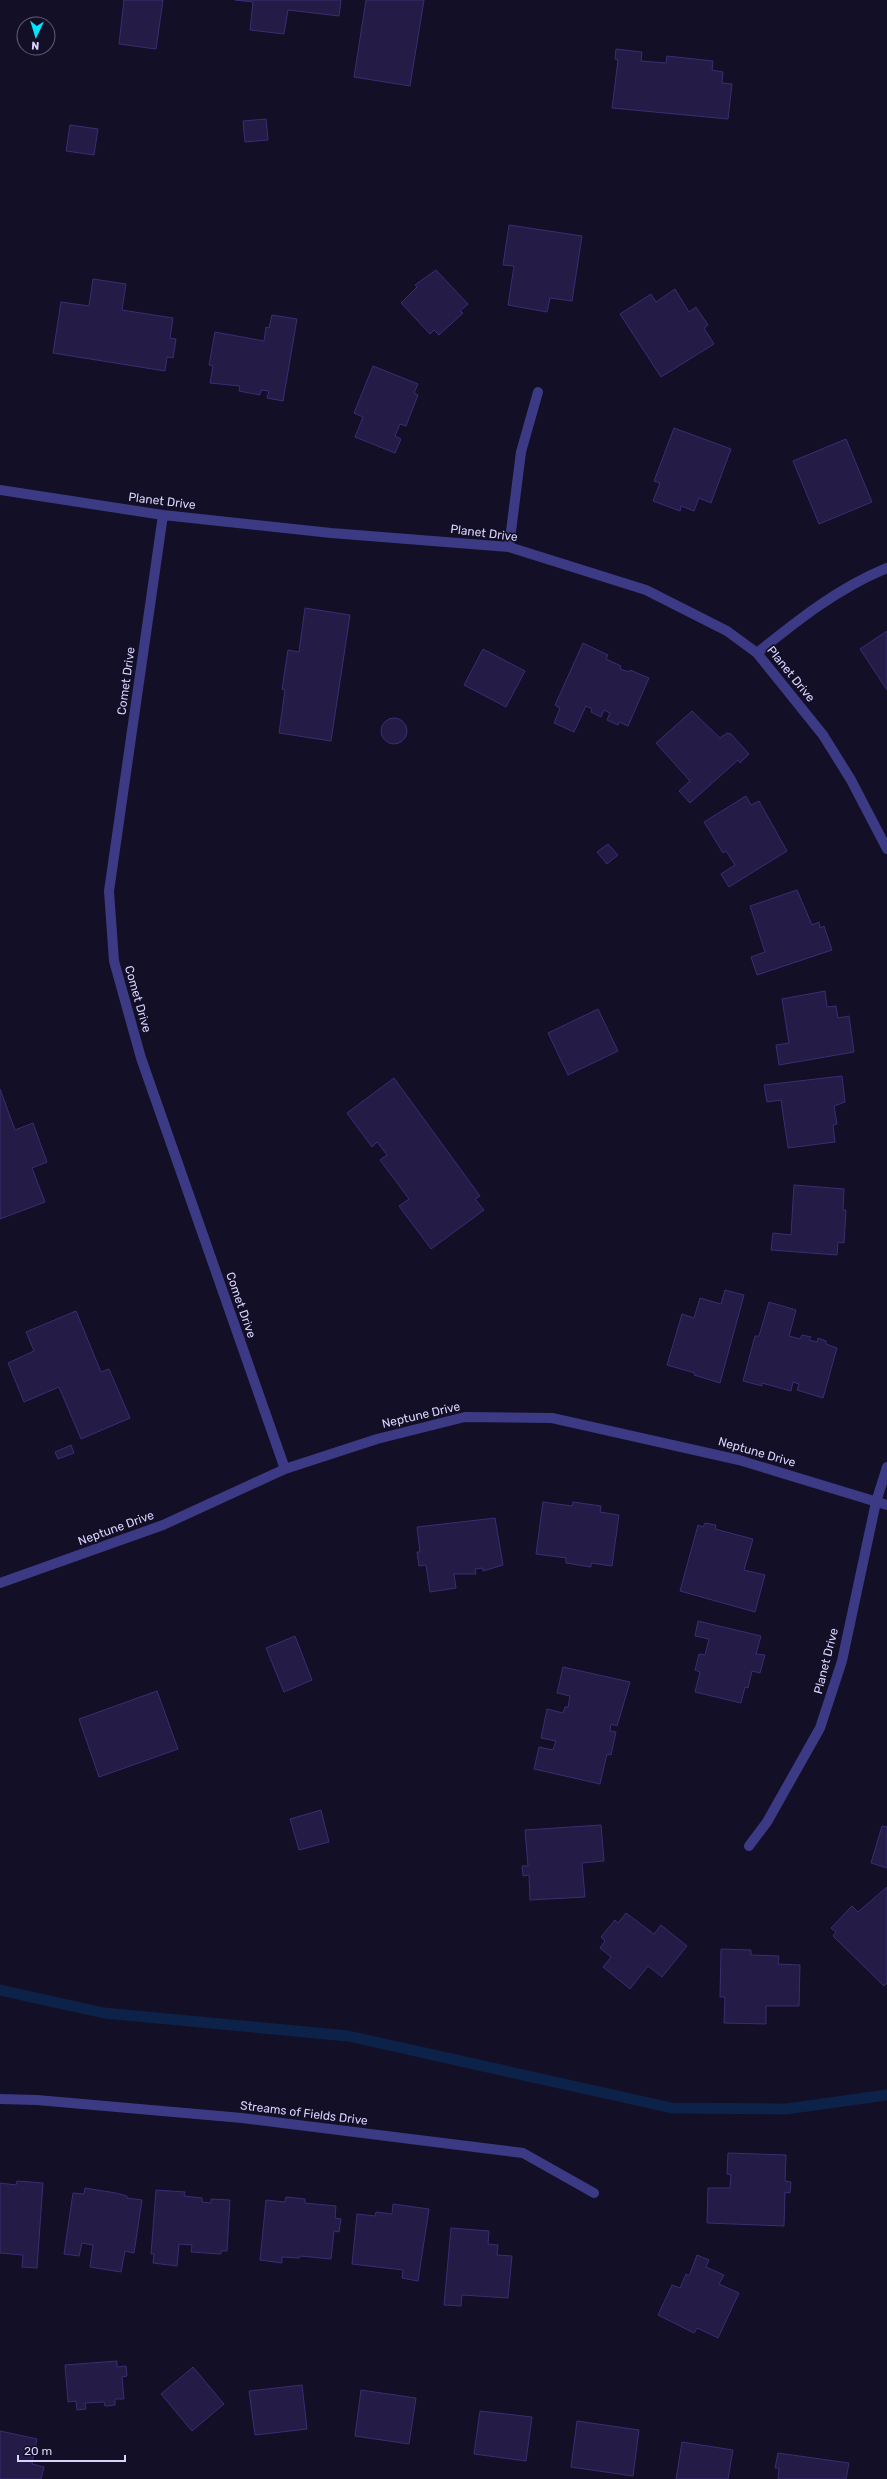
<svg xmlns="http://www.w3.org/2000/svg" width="887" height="2479" viewBox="0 0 887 2479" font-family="Rubik,sans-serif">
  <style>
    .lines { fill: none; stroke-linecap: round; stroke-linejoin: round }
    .stream { stroke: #0c2248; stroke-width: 11 }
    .building { fill: #241b47; stroke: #3b2d73 }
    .minor { stroke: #3d3a85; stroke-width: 10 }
    .labels { text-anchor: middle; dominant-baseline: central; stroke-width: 3.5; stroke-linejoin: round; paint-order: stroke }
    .street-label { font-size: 12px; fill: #d9d4ff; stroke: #130f26 }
  </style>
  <rect width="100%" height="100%" fill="#130f26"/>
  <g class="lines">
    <path class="stream" d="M0,1990L104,2013L348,2036L672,2108L786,2109L887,2095"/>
  </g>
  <path class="building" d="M124,0H163L156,49L119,44Z
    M235,0H341L339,16L288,10L284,34L250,30L253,2Z
    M366,0H424L410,86L354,77Z
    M616,49L642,52L641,61L666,63L667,56L713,61L712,70L723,72L722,83L732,84L728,119L612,108L618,60L615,59Z
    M266,119L268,140L245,142L243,121Z
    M70,125L98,129L94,155L66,151Z
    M509,225L582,236L572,301L550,298L547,312L508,305L514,266L503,265Z
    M436,270L468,304L460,311L463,313L439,335L434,330L430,334L401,303L417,287L415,285Z
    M93,279L126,284L122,310L173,318L170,338L176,339L173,358L167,357L165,371L53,353L61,302L89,306Z
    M675,289L689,312L696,307L708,325L704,328L714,344L661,377L620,314L651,294L656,302Z
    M272,315L297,319L283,401L267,398L269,391L261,390L260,395L239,391L240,386L210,383L213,366L209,365L215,332L264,341L266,327L269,328Z
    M373,366L418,384L414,393L418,395L406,426L400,424L395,436L401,439L395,453L355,437L363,417L354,413Z
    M674,428L731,449L711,503L699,498L694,511L681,506L680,511L653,501L660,483L654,481Z
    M846,439L872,502L819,524L793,461Z
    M305,608L350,615L331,741L279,733L285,690L282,689L288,650L299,652Z
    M887,631V690L860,649Z
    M583,643L608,655L606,659L621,666L620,669L629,672L630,670L649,678L628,726L619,722L618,725L607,720L610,713L604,710L601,717L591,712L592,709L586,706L574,732L554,723L560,708L555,705Z
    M483,649L525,671L506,707L464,685Z
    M692,711L720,738L727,733L731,734L749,754L740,763L738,760L690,803L679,791L690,781L656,743Z
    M381 731a13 13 0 1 1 26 0a13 13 0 1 1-26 0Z
    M746,796L751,805L759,801L787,851L729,887L721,874L735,865L726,851L723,853L704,822Z
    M608,844L618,855L607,864L597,852Z
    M797,890L812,925L819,922L820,928L824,926L832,950L757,975L751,957L765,952L750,906Z
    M825,991L827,1007L836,1006L838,1018L849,1016L854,1052L779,1065L776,1045L789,1043L782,999Z
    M598,1009L618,1051L568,1075L548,1033Z
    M842,1076L845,1102L834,1106L837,1124L833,1125L835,1142L788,1148L781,1100L767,1102L764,1085Z
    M394,1078L480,1196L475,1199L484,1210L431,1249L399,1206L409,1199L380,1160L387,1155L377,1142L372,1147L347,1113Z
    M0,1089L15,1130L33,1123L47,1162L32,1168L45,1202L0,1219Z
    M794,1185L844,1189L843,1210H846L844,1243L838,1242L837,1255L771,1250L773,1233L791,1235Z
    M725,1290L744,1295L720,1383L694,1375L695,1373L667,1365L682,1314L694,1318L700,1298L721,1304Z
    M769,1302L796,1310L789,1336L800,1339L802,1335L811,1337L809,1340L817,1342L818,1338L826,1341V1344L837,1348L823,1398L797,1390L799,1384L793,1382L791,1391L762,1383V1386L743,1381L755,1336H759Z
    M76,1311L101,1372L109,1369L130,1418L81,1439L59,1387L24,1402L8,1363L34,1351L26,1332Z
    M71,1445L74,1453L58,1459L55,1452Z
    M543,1502L572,1506L573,1502L601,1506L600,1512L619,1515L612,1566L591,1563V1567L566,1563V1558L536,1554Z
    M495,1518L503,1565L483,1571V1568L475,1569L476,1574H454L456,1588L430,1592L426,1565L419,1566L417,1552H420L417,1527Z
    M705,1523L716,1525L715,1529L753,1539L744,1570L765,1575L755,1612L680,1591L698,1525L703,1527Z
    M698,1621L761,1636L756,1654L765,1655L760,1673L752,1671L748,1688L745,1687L741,1703L695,1692L700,1672L695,1670L699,1654L705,1655L709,1639L695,1636Z
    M295,1636L312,1680L284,1692L266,1648Z
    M563,1667L630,1682L617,1726L611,1724L610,1731L616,1732L611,1755L607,1754L600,1784L534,1769L539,1747L553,1750L556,1741L541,1738L547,1709L563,1713L565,1707H568L570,1696L557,1693Z
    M157,1691L178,1749L99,1777L79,1719Z
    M321,1810L329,1842L299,1850L290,1819Z
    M601,1825L604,1861L582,1863L585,1897L530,1900L529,1875L523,1876L522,1866H528L525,1830Z
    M882,1826L887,1827V1868L871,1863Z
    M887,1887V1983L884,1986L833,1936L836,1932L831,1928L852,1906L858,1912Z
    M626,1913L654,1934L661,1925L687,1946L662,1977L648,1966L630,1989L603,1967L611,1957L600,1948L605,1941L601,1937L615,1920L618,1923Z
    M721,1949L751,1950V1955L779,1956L778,1964L800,1965L799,2006H766V2024L724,2023L725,1997H720Z
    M728,2153L786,2155L785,2181L791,2182L790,2193L785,2192L784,2226L707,2223L708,2188H730L731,2175L727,2174Z
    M17,2181L43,2183L37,2268L22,2267L23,2255L0,2253V2183L16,2185Z
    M85,2188L116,2193L127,2196V2198L142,2200L134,2253L125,2251L121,2272L90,2267L93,2245L82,2243L79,2256L64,2254L73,2193L84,2194Z
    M156,2190L185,2192L184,2196L202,2198V2202L211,2203V2199L230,2200L227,2251H221V2254L191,2252L192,2245L179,2244L177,2266L153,2263L154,2254H151Z
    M286,2197L305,2199V2203L336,2206L335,2218L341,2219L339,2232L334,2231L331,2259L300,2256L299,2258L282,2257V2263L260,2260L266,2200L285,2202Z
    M393,2204L429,2209L418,2281L402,2278L403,2270L352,2264L357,2214L375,2216L376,2212L392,2214Z
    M451,2228L489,2231L488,2244L498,2245L497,2255L512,2256L508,2298L462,2295L461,2306L444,2305Z
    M697,2255L709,2260L706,2267L724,2275L719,2284L739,2293L718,2338L697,2328L694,2333L658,2315L672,2285L680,2288L686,2274L689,2276Z
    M117,2361V2367L126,2366L127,2376L122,2377L124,2399H115V2405L108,2406H105L104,2402L85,2403L86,2409L77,2410L76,2401L68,2402L65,2365Z
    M193,2367L224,2404L192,2431L161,2394Z
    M302,2385L307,2429L255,2435L249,2391Z
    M361,2390L416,2398L409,2444L355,2436Z
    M480,2411L532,2417L526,2461L474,2454Z
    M577,2421L639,2430L633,2476L571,2467Z
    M0,2431L37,2439L32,2464L44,2467L41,2479H0Z
    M682,2442L733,2450L728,2479H676Z
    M778,2453L849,2463L846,2479H778L779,2468H775Z"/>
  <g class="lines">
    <path class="minor" d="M0,490L163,515L331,533L509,547L646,590L727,631L757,653L823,735L851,780L887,849
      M163,515L109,891L114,961L141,1058L285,1469
      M509,547L521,452L538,392
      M757,653C798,620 838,588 887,568
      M0,1583L163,1525L285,1469L377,1439L465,1417L552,1418L739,1460L887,1505
      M749,1846L767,1822L820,1728L842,1661L876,1502L887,1467
      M0,2099L37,2100L242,2118L523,2153L594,2193"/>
  </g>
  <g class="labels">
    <g class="street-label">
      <text transform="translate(162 501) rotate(7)">Planet Drive</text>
      <text transform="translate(484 533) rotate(7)">Planet Drive</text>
      <text transform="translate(791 674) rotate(51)">Planet Drive</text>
      <text transform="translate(126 681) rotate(-82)">Comet Drive</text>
      <text transform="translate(138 999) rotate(74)">Comet Drive</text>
      <text transform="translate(241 1305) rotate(71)">Comet Drive</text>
      <text transform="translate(421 1415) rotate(-13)">Neptune Drive</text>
      <text transform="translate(757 1452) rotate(16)">Neptune Drive</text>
      <text transform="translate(116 1528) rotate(-20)">Neptune Drive</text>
      <text transform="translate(826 1661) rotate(-76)">Planet Drive</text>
      <text transform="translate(304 2113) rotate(7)">Streams of Fields Drive</text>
    </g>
  </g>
  <g transform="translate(36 36) rotate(184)"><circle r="19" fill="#130f26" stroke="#625e7d"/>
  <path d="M0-3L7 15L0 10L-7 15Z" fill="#00e5ff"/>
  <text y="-6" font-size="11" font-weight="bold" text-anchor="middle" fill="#d9d4ff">N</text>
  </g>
  <path d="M18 2455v6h107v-6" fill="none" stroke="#d9d4ff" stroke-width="2"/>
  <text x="24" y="2455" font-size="12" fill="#d9d4ff" stroke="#130f26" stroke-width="3" paint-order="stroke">20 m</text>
</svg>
